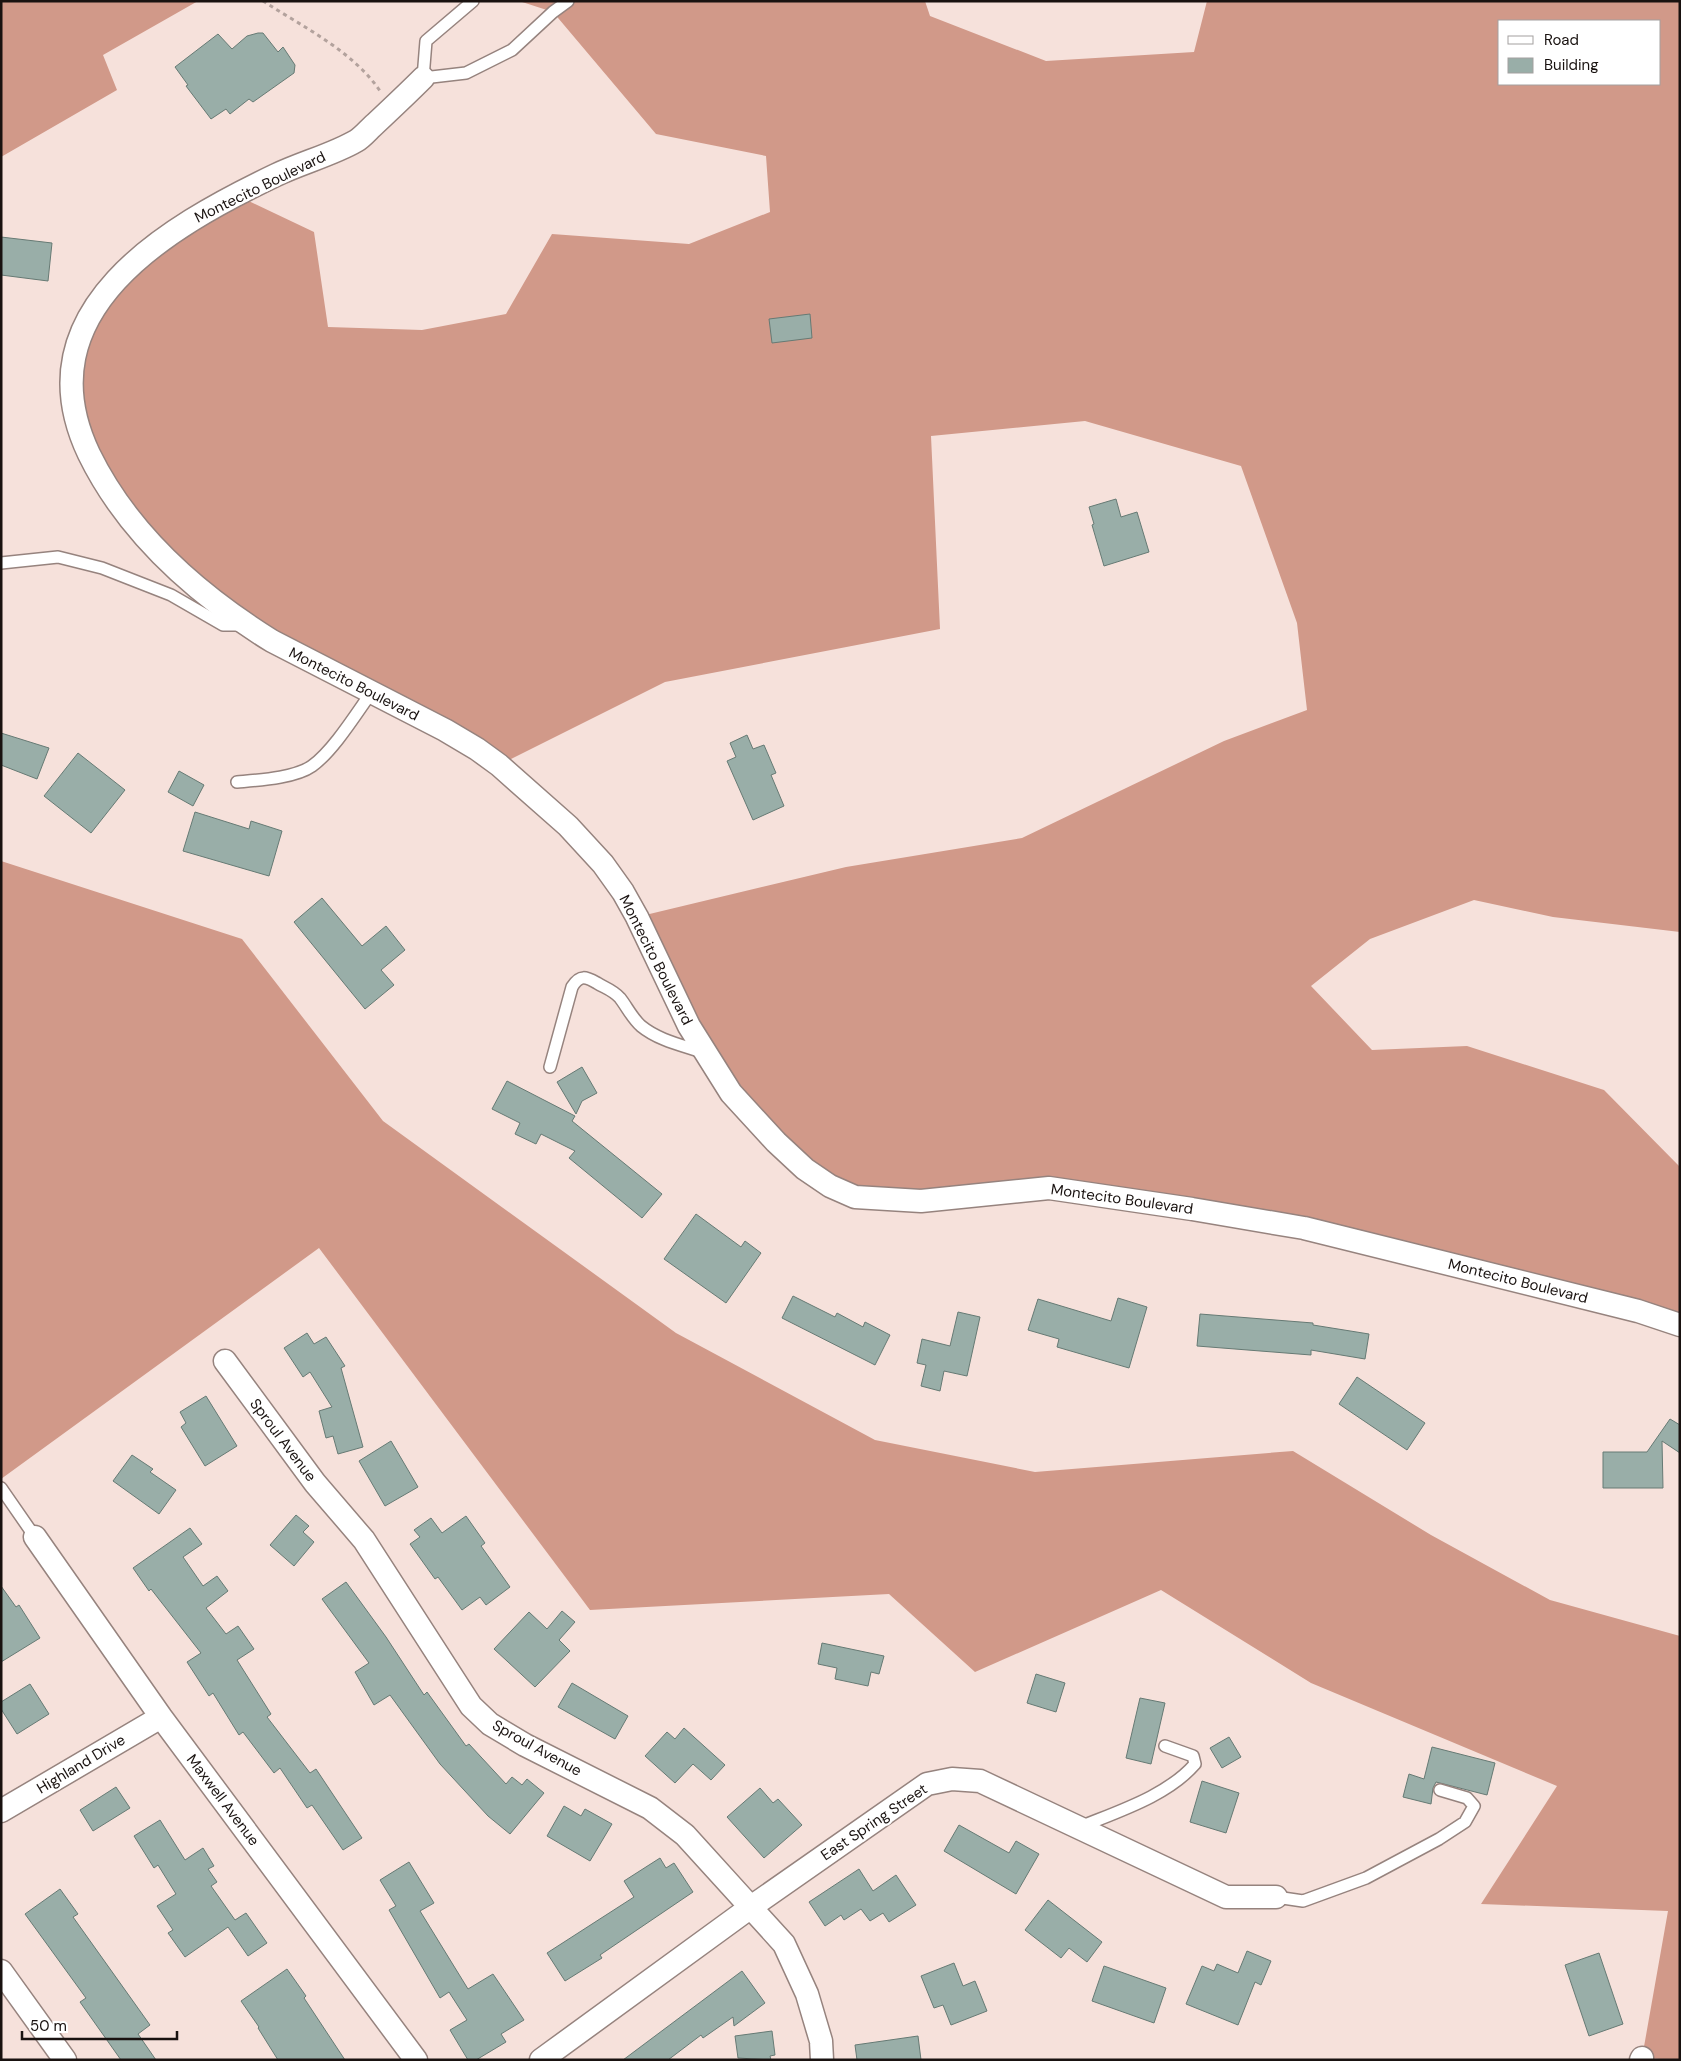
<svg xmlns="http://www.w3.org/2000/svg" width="1681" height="2061" viewBox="0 0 1681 2061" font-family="'DM Sans',sans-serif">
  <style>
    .forest { fill: #d19989; fill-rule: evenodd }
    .building { fill: #99aea8; stroke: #667a74 }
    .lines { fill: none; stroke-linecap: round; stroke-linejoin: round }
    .lane-casing { stroke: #96837e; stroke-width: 14 }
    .street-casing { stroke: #96837e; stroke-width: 25 }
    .path { stroke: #b3a29d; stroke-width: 3; stroke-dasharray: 4 4; stroke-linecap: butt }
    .lane { stroke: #fff; stroke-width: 11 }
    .street { stroke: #fff; stroke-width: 22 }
    .labels { text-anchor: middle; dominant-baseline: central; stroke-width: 4.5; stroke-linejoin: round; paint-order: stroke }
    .street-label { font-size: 15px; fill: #191210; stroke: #fff }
  </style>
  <rect width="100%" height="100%" fill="#f6e1db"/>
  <path class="forest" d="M1,1H198L103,55L117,90L1,157Z
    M519,1H925L930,16L1046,61L1194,52L1207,1H1680V932L1553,917L1474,900L1370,939L1311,986L1372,1050L1467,1046L1604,1090L1680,1167V1325L1304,1228L1049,1188L855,1197L748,1113L637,917L846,867L1022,838L1224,741L1307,710L1297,623L1241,466L1085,421L931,436L940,629L665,682L499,765L371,693L164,557L75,419L93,310L105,293L236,195L314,232L328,327L422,330L506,314L552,234L689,244L770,212L766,156L656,134L553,12ZM1500,21H1660V84H1500Z
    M1,861L242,939L383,1121L676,1333L875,1440L1035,1472L1293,1451L1431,1535L1550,1600L1680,1636V2060L1642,2058L1668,1911L1481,1904L1557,1786L1311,1683L1161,1590L975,1672L889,1594L590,1610L319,1248L1,1479Z"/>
  <path class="building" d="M258,33H263L278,52L283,47L295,65L294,73L253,102L249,99L230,114L226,109L211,119L186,86L188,85L175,67L218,34L232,49L247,36Z
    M1,237L52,243L48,281L1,275Z
    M810,314L812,338L772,343L769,319Z
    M1116,499L1121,517L1137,512L1149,552L1104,566L1092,525L1094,524L1089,507Z
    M1,733L49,748L37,779L1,765Z
    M747,735L753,749L764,745L776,773L771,775L784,806L753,820L727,761L736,757L730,743Z
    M78,753L125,790L91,833L44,796Z
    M179,771L204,785L193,806L168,792Z
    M195,812L249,829L251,821L282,831L269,876L183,851Z
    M322,898L362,946L386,926L405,950L381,970L394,985L365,1009L294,922Z
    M582,1067L597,1093L582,1101L576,1114L557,1082Z
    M507,1081L575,1116L572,1121L662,1194L642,1218L569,1158L575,1151L541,1134L536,1144L515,1134L520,1123L492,1109Z
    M696,1214L741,1247L745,1241L761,1253L726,1303L664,1259Z
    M793,1296L835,1317L837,1313L863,1327L865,1322L890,1335L875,1365L782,1318Z
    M1118,1298L1147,1307L1129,1368L1057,1347L1059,1339L1028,1330L1038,1299L1111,1321Z
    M958,1312L980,1317L967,1376L944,1371L940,1391L921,1386L926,1365L917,1363L922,1339L950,1346Z
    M1200,1314L1313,1323V1325L1369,1334L1365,1359L1311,1350V1355L1197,1346Z
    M307,1333L314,1344L326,1337L345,1366L341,1368L363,1447L338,1454L333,1436L326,1438L319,1411L332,1407L310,1372L303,1377L284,1348Z
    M1357,1377L1425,1423L1407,1450L1339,1404Z
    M206,1396L237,1446L205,1466L181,1427L186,1423L180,1412Z
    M1670,1419L1680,1425V1453L1662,1441L1663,1488H1603V1452H1647Z
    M391,1441L418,1487L385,1506L359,1461Z
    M132,1455L153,1469L150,1472L176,1490L159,1514L113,1481Z
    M296,1515L309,1526L303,1532L314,1542L294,1566L270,1545Z
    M466,1516L485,1543L481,1546L510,1587L486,1605L480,1597L462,1610L438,1577L435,1579L410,1544L420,1537L414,1530L431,1518L442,1533Z
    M190,1528L202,1544L183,1557L203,1586L217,1576L228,1591L206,1608L226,1634L238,1626L254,1649L237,1660L271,1714L267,1717L310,1773L316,1769L362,1838L343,1850L312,1805L307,1808L280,1768L274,1773L243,1732L239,1735L213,1693L209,1696L187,1662L201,1653L151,1589L149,1591L133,1568Z
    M346,1582L386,1637L424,1695L427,1692L466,1746L469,1744L506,1784L512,1777L522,1785L527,1779L544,1793L510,1834L488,1816L440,1764L390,1695L374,1705L355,1672L369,1663L322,1599Z
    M1,1586L16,1607L19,1605L40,1638L1,1662Z
    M562,1611L575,1622L559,1640L570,1651L535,1687L494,1649L529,1612L547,1629Z
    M822,1643L884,1656L879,1674L871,1672L868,1686L835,1679L837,1668L818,1664Z
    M1036,1674L1065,1683L1056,1712L1027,1703Z
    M572,1683L628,1716L615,1739L558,1707Z
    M30,1684L49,1714L17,1734L1,1709V1702Z
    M1140,1698L1165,1703L1151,1764L1126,1758Z
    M684,1728L725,1765L711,1780L693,1764L675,1783L645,1756L667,1732L675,1739Z
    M1229,1737L1241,1757L1222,1768L1210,1748Z
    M1432,1747L1495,1763L1487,1795L1436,1782L1433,1788L1431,1804L1403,1797L1409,1774L1424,1779Z
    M1202,1781L1239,1793L1226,1833L1190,1822Z
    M116,1787L130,1808L93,1831L80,1810Z
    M760,1788L773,1803L778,1799L802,1825L764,1858L727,1817Z
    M564,1806L581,1816L585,1809L612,1824L590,1861L547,1836Z
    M160,1820L185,1860L203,1848L214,1866L208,1869L217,1882L211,1886L235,1920L246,1913L267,1943L248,1956L228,1927L185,1957L168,1933L173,1930L157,1906L176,1894L158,1865L154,1868L134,1836Z
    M959,1825L1009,1853L1016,1841L1039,1854L1016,1894L944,1851Z
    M660,1858L666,1868L674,1863L693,1892L600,1955L602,1958L565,1981L547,1953L634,1897L624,1881Z
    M409,1862L434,1903L420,1911L468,1989L493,1974L524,2020L501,2034L506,2042L476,2060H468L450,2030L467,2020L449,1992L440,1998L389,1910L396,1906L380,1880Z
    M859,1869L873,1891L896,1875L916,1905L889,1922L883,1913L870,1921L861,1909L844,1920L841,1915L825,1926L809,1902Z
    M60,1889L78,1914L73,1917L150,2025L138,2034L156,2060H121L80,2002L86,1998L25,1914Z
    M1048,1900L1102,1942L1087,1962L1069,1948L1061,1958L1025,1930Z
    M1247,1951L1271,1961L1261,1985L1255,1982L1238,2025L1186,2004L1202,1966L1214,1971L1217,1964L1238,1973Z
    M1599,1953L1623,2024L1589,2036L1565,1965Z
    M954,1963L963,1986L975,1981L987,2011L951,2025L943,2005L934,2008L921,1976Z
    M1104,1966L1166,1988L1154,2023L1092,2001Z
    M287,1969L306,1996L304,1998L345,2060H278L258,2028L259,2027L241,2001Z
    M742,1971L765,2003L734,2026L733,2017L703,2038L701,2035L668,2060H623Z
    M772,2031L775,2055L770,2056L771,2060L738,2058L735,2036Z
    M918,2036L921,2060H857L855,2045Z"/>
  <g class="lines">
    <defs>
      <path id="lane" d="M473,1L426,41L423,78L466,73L512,50L553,12L568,1
        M1,563L58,557L102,568L171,595L223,625H241
        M237,782C259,780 295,778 312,766C333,751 356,714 371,693
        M550,1067L572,987C580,974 586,977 597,983C605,988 613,990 620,998C627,1007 632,1018 641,1026C658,1040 681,1045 702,1052
        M1,1488L35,1537
        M1080,1827C1119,1811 1167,1796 1195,1764L1193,1756L1165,1746
        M1276,1897L1303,1901L1366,1878L1439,1839L1465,1822L1474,1806L1467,1798L1440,1790"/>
      <path id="street" d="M423,78C407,94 391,109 375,124C369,129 363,137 356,141C334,154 301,163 276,175C167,227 21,311 89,454C128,534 198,595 272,641L445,730L477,749L499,765L568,826L603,864L623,892L637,917L689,1026L731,1093L776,1142L805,1169L830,1186L855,1197L921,1201L1049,1188L1192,1209L1304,1228L1638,1311L1680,1325
        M225,1361L315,1483L364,1540L471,1706L490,1724L525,1745L650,1808L685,1835L784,1944L807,1994L821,2041L822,2060
        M35,1537L161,1717L416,2060
        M1,1811L161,1717
        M1,1971L65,2060
        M541,2060L751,1907L927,1784L952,1779L980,1781L1226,1897H1276
        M1641,2060L1642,2058"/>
    </defs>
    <use href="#lane" class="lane-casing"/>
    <use href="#street" class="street-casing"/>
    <path class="path" d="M263,1C303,27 353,51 380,91"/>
    <use href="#lane" class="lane"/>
    <use href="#street" class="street"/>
  </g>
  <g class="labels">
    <g class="street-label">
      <text transform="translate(260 187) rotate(-26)">Montecito Boulevard</text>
      <text transform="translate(354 684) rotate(27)">Montecito Boulevard</text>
      <text transform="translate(656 960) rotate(63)">Montecito Boulevard</text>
      <text transform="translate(1122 1199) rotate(8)">Montecito Boulevard</text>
      <text transform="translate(1518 1281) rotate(14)">Montecito Boulevard</text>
      <text transform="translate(283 1440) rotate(53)">Sproul Avenue</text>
      <text transform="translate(537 1748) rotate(29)">Sproul Avenue</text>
      <text transform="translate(81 1764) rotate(-31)">Highland Drive</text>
      <text transform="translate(223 1800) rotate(53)">Maxwell Avenue</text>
      <text transform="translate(874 1822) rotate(-34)">East Spring Street</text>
    </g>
  </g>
  <rect width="1681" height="2061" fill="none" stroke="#191210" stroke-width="5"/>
  <rect x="1498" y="20" width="162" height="65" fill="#ffffff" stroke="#a3a09f"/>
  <rect x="1508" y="36" width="25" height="8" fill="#ffffff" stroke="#a3a09f"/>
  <text x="1544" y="45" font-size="15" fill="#191210">Road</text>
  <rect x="1508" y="58" width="25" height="15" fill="#99aea8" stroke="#a3a09f"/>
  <text x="1544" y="70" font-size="15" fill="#191210">Building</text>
  <path d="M22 2031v8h155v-8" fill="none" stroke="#191210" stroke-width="2.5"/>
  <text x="30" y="2031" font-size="15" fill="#191210" stroke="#ffffff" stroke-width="4" paint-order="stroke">50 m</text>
</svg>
